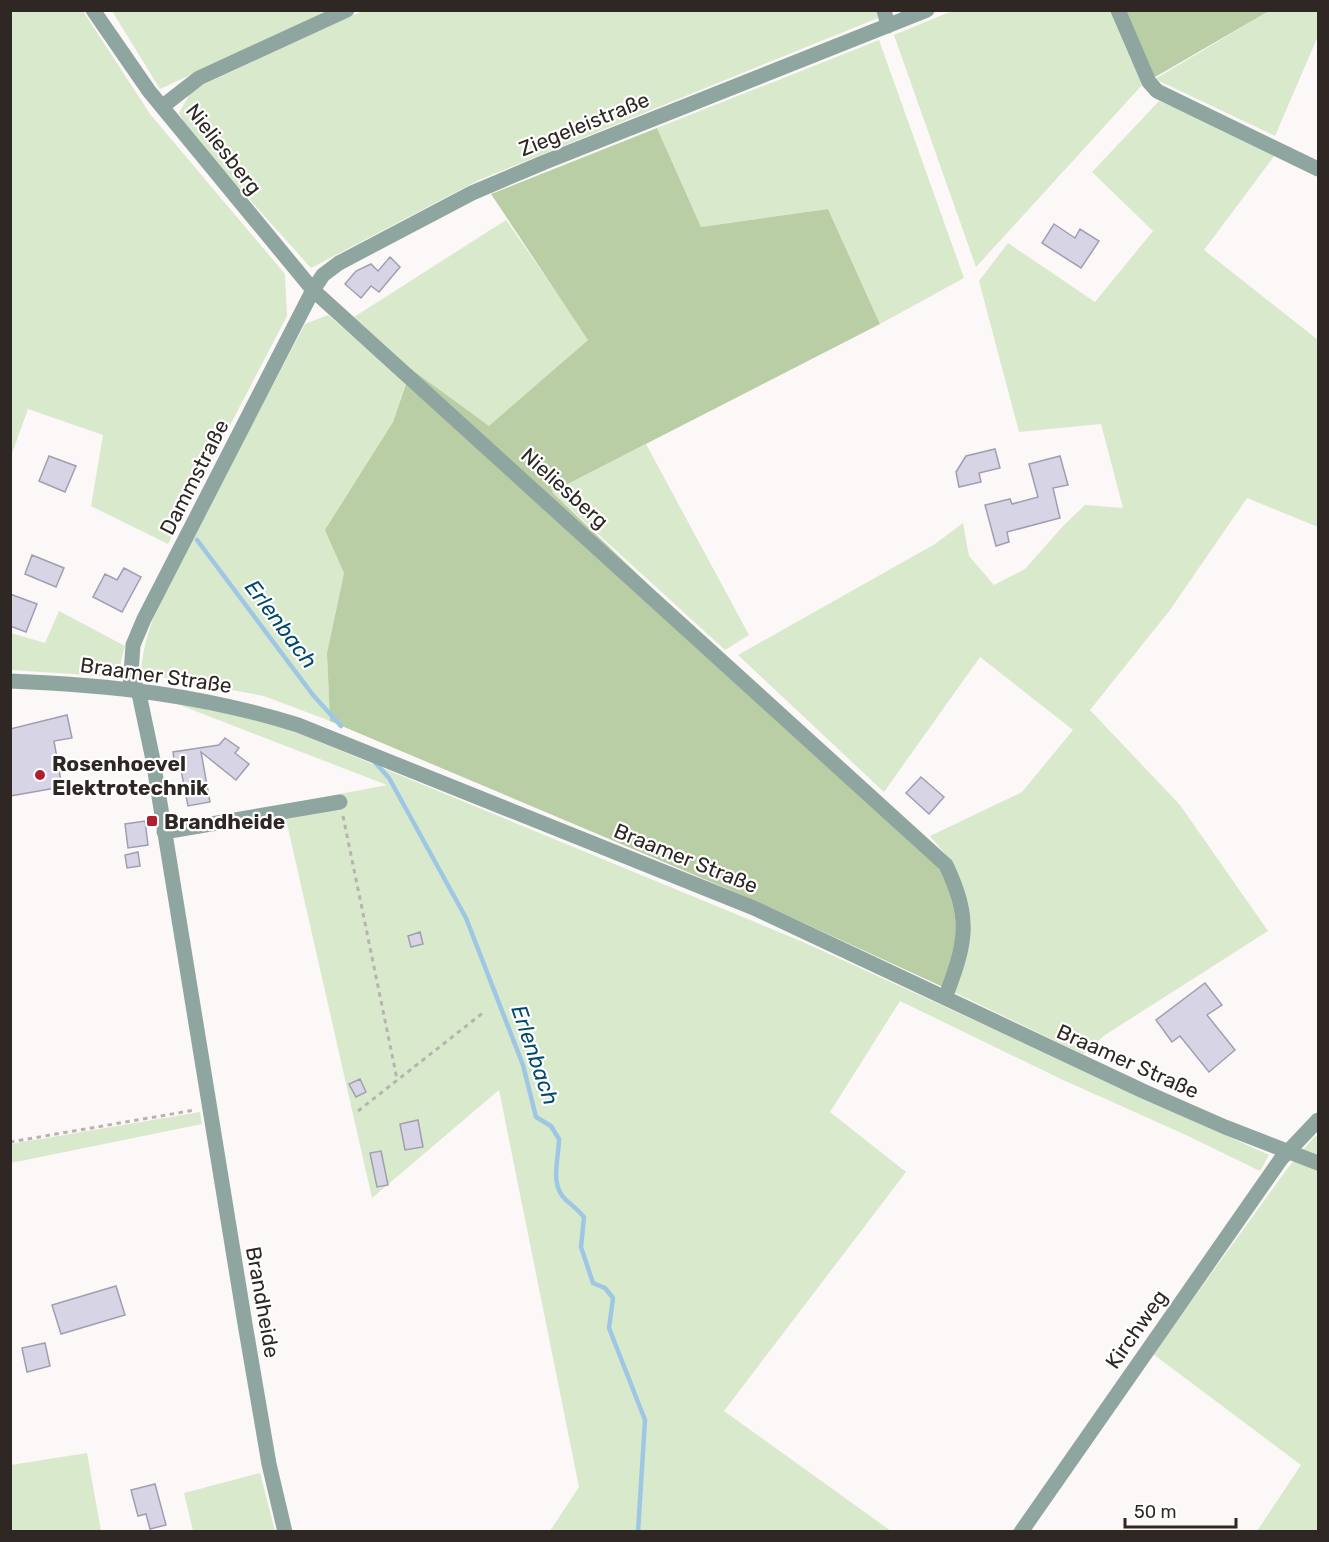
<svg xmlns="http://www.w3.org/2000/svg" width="1329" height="1542" viewBox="0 0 1329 1542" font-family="Rubik,sans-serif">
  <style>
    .green { fill: #d9e9cb }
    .forest { fill: #b9cea4 }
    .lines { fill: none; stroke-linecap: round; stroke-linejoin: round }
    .stream { stroke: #9ec7e5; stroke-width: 4.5 }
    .building { fill: #d6d4e5; stroke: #a19faf; stroke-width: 1.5 }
    .path { stroke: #b8b3b1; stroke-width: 3; stroke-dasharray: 4.5 4.5; stroke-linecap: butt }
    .minor { stroke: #8fa6a0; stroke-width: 15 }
    .poi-dot { fill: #b11e30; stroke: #fff; stroke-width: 2 }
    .labels { text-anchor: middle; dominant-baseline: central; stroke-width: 4.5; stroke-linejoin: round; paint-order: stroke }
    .street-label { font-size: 21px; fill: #2e2724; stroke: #fff }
    .poi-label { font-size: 21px; font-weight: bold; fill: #2e2724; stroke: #fff; text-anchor: start }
    .water-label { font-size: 22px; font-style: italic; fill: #004a70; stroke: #fff }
  </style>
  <rect width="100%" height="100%" fill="#fcf8f7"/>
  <path class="green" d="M11,10L83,11L150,114L285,274L287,316L168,544L91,506L103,435L28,409L11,456Z
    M112,11H329L160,89Z
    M362,11H878V18L479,180L311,268L188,131L179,113L192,90Z
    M952,11H1110L1143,84L976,267L894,35Z
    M1269,11H1318V36L1275,136L1155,79Z
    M879,40L964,278L880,324L828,209L701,227L657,128Z
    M1159,101L1278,151L1204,250L1318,340V527L1247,498L1170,610L1090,710L1180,805L1268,931L1105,1035L1083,1054L943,987L966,957L971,922L964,890L951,861L930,836L1022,792L1073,730L980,657L884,792L738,655L935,544L963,523L969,556L994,585L1025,569L1064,525L1085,505L1123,508L1101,424L1019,432L979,281L1008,243L1095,302L1153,231L1092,172Z
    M506,220L589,339L489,427L411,369L354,317Z
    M328,315L406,382L393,422L326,530L344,573L327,653L330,721L264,696L141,673C144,616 185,552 211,502C242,442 274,383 305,324Z
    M646,444L749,635L725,650L552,492Z
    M59,611L125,646L117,677L11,670V633L45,643Z
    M172,702C217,705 263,720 305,736L803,942L1269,1155L1260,1171L1186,1135L1063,1080L900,1001L830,1112L906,1172L724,1411L891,1531H550L579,1487L499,1090L372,1198L285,815L282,805L387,785Z
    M200,1112L202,1124L11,1163V1144Z
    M1315,1136L1318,1137V1531H1257L1301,1465L1153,1354L1287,1169Z
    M87,1453L101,1531H11V1465Z
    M260,1473L275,1531H193L184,1493Z"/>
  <path class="forest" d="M1110,11H1269L1143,84Z
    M657,128L701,227L828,209L880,324L552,492L942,867C958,922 963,932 943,987L756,901L330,721L327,653L344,573L325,530L393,422L411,369L489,426L588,340L491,194Z"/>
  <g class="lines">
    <path class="stream" d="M197,540L313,695L341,726
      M374,761L389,778L466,918L523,1065L536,1117L551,1126L559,1139C559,1158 549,1185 566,1200C573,1206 578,1210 584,1217L581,1247L593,1283L605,1288L613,1298L609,1328L645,1420L638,1532"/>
  </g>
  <path class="building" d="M1054,224L1075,238L1080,229L1099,241L1081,268L1042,243Z
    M390,257L400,267L379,292L371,286L361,298L345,284L356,271L371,264L378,271Z
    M995,449L1000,468L979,473L981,482L959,487L956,472L966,456Z
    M49,456L76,466L65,492L39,481Z
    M1060,456L1068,485L1053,488L1060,518L1007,532L1009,542L996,546L985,505L1010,499L1012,504L1038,497L1029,464Z
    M32,555L64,568L56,587L25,574Z
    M124,568L141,577L122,612L93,597L105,574L117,580Z
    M10,594L37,604L26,632L10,626Z
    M67,715L72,738L54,741L62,787L10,796V729Z
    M225,738L239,748L235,753L249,764L236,780L201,752L210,802L188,806L180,765L175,766L173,752L219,745Z
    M921,777L944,797L929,814L906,793Z
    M145,821L148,845L128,848L125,824Z
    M138,852L140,866L127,868L125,855Z
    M420,932L423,944L411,947L408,936Z
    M1205,983L1222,1005L1207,1015L1235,1050L1209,1072L1180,1036L1172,1042L1156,1020Z
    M360,1079L366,1092L356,1097L349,1084Z
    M418,1120L423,1147L405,1150L400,1124Z
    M381,1151L388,1185L377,1187L370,1153Z
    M116,1286L125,1315L61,1334L52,1305Z
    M45,1343L50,1366L27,1372L22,1348Z
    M155,1484L166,1525L150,1529L146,1514L138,1516L131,1490Z"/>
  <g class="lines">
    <path class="path" d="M343,816L397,1079
      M358,1111L484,1012
      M10,1142L195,1110"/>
    <path class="minor" d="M93,10L149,91L313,290L946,865C972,920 966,943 945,998
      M884,10L888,26
      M1118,10L1149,82L1157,91L1318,169
      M163,106L199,78L347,10
      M10,681C111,685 202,695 298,725L754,908L1143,1091L1225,1127L1318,1163
      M130,688L133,645L144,619L313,290L323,275L339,263L472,193L545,162L927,10
      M138,689L153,760L245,1324L269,1464L285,1532
      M164,832L340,802
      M1021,1532L1281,1159L1318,1120"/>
  </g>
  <g class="poi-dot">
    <circle cx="40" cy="775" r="6"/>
    <rect x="146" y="815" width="12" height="12" rx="3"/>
  </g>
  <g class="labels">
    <g class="street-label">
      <text transform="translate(584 124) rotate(-22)">Ziegeleistraße</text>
      <text transform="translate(224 149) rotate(52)">Nieliesberg</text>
      <text transform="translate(194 477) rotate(-63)">Dammstraße</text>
      <text transform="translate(565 488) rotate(42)">Nieliesberg</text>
      <text transform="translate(156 675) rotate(8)">Braamer Straße</text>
      <text transform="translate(686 858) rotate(22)">Braamer Straße</text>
      <text transform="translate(1128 1061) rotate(24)">Braamer Straße</text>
      <text transform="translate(263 1302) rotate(80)">Brandheide</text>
      <text transform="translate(1136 1329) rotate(-55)">Kirchweg</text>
    </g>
    <g class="poi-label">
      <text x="52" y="763">Rosenhoevel<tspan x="52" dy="24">Elektrotechnik</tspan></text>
      <text x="164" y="821">Brandheide</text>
    </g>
    <g class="water-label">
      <text transform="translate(281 624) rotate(53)">Erlenbach</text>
      <text transform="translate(535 1055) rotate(71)">Erlenbach</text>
    </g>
  </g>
  <rect width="1329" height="1542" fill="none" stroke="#2e2724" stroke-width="24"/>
  <path d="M1125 1518v9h111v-9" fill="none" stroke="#2e2724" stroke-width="3"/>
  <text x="1134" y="1518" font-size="18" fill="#2e2724" stroke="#ffffff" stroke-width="4.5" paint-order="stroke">50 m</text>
</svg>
